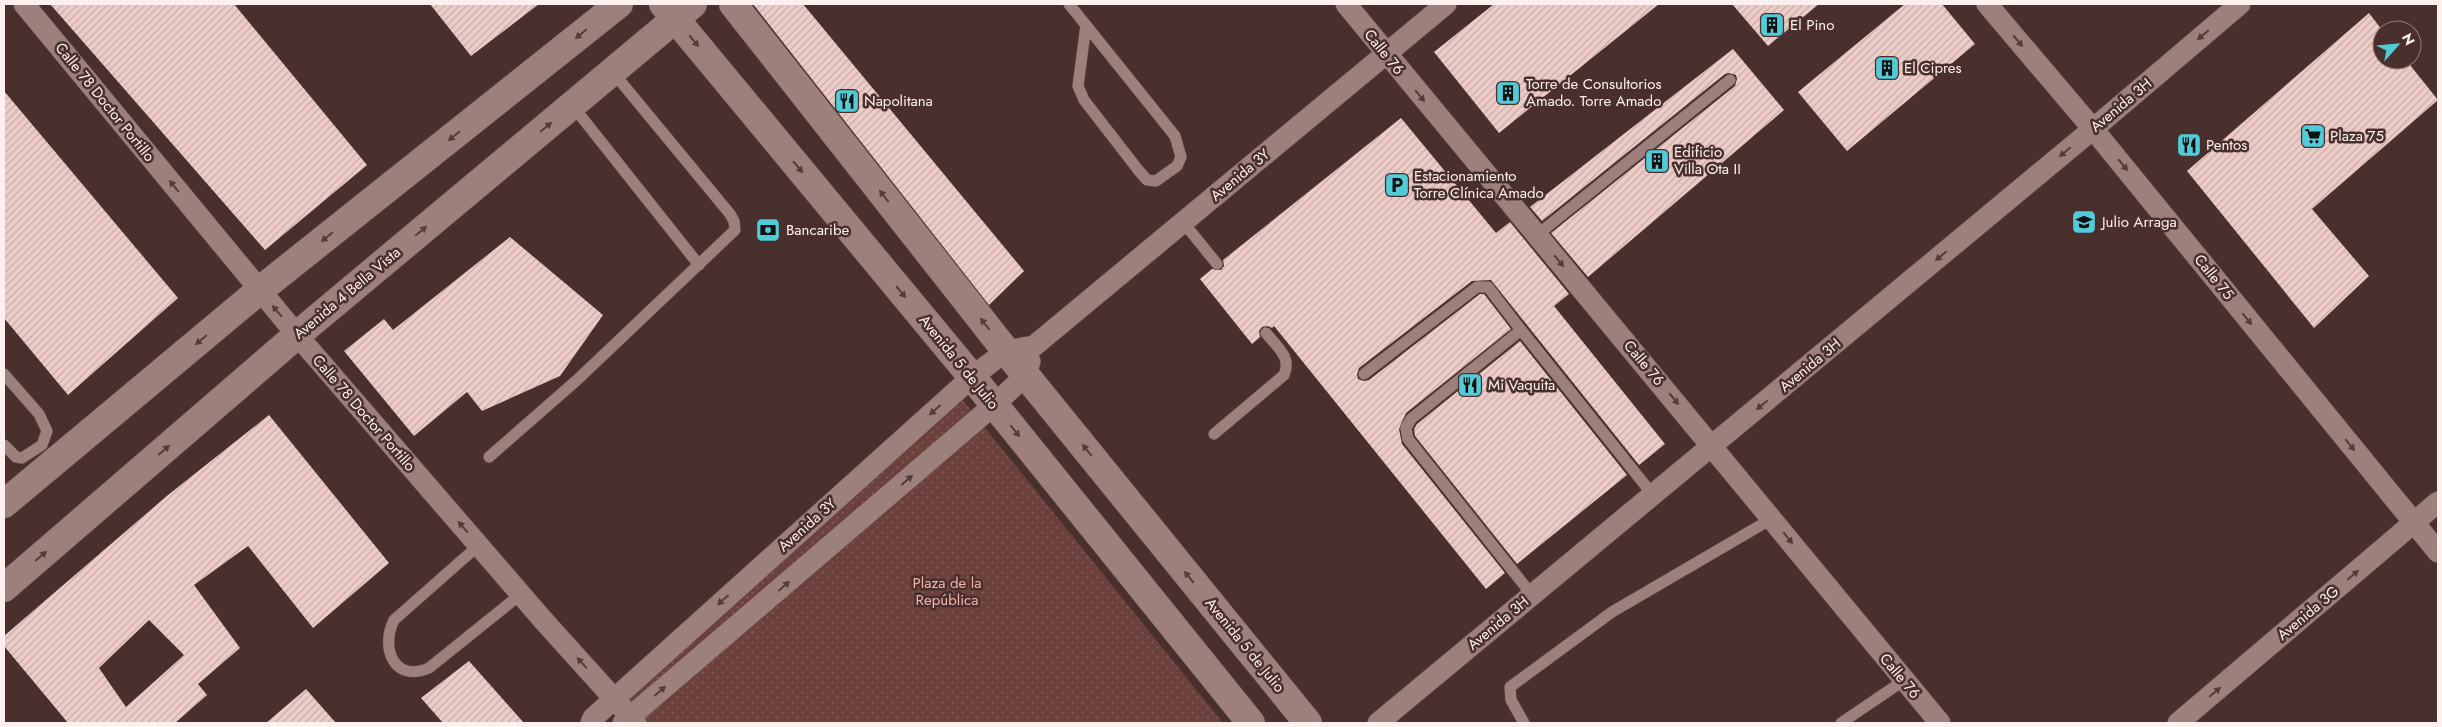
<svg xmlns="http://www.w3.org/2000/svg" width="2442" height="727" viewBox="0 0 2442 727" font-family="Jost,sans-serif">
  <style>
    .park { fill: url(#park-dots) }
    .building { fill: url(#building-hatch); fill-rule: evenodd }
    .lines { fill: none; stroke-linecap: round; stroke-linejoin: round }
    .service-casing { stroke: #604c4a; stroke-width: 12 }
    .minor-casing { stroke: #604c4a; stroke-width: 22 }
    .tertiary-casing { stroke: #604c4a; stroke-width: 29 }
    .secondary-casing { stroke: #604c4a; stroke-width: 29 }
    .service { stroke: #9d7f7b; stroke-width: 11 }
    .minor { stroke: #9d7f7b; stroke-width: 21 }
    .tertiary { stroke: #9d7f7b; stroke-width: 28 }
    .secondary { stroke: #9d7f7b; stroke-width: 28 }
    .oneway { fill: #563c39 }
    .labels { text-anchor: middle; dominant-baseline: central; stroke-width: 5; stroke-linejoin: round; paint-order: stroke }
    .poi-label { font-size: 15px; fill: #fef0ee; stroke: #49302d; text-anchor: start }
    .street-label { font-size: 15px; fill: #fef0ee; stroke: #49302d }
    .park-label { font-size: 15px; fill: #f6b3ac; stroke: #49302d }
  </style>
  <defs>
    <pattern id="park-dots" width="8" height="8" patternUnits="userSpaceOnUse" patternTransform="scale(1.25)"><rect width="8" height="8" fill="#6c403c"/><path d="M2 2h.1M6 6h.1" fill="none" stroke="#825c58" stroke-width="1.8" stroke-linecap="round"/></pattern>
    <pattern id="building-hatch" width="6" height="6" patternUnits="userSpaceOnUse" patternTransform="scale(1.25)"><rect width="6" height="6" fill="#edccc8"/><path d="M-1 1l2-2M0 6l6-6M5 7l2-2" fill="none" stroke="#c5aba8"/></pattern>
  </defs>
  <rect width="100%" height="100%" fill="#49302d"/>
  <path class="park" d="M962,399L1223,723H622L614,714Z"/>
  <path class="building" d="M50,4H234L367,165L265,250Z
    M430,4H539L471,56Z
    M753,4H803L1024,271L989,305Z
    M1494,4H1659L1499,133L1434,52Z
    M1732,4H1819L1768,46Z
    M1905,4H1942L1975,44L1847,151L1798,92Z
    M2369,13L2382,30V60H2406L2438,100L2312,209L2369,276L2314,328L2187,171Z
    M1733,49L1784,110L1588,277L1551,233L1735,86L1737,79L1736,75L1729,73L1725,74L1542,221L1530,207Z
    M4,91L178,298L68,395L4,318Z
    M1401,118L1496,233L1510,222L1569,294L1554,306L1665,444L1639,465L1491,280L1472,281L1359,368L1357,374L1358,379L1364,381L1369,380L1480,294H1484L1511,329L1406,413L1399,429L1402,444L1505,573L1486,589L1274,326L1272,328L1268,326L1262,327L1259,331L1260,337L1252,344L1200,279L1212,269L1221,270L1224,266L1223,260Z
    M510,237L603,315L560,376L482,411L467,392L414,436L344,351L384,319L393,330Z
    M1520,341L1627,475L1517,564L1415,436L1414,429L1417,424Z
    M269,415L389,563L313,628L248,546L194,585L240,648L198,684L207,695L175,723H68L4,646V636L168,495ZM149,620L184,655L126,707L99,668Z
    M469,661L524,723H443L421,698Z
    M306,689L336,723H266Z"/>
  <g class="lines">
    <defs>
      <path id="service" d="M1069,4L1175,136L1181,157L1177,166L1156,181L1147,180L1139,171L1084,100L1078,86L1086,25
        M572,105L699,265
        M1183,222L1217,264
        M1537,235L1730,80
        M4,374L39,414L47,431L42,445L22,458L16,457L4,445
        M1364,374L1477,287H1488L1521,330
        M1214,434L1284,375C1292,357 1277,347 1266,333
        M489,457L577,380L735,230L734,221L730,214L612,71
        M479,545L394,620C380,648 394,683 429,668L521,594
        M1532,595L1408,439L1406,428L1411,419L1521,330L1653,495
        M1524,723L1511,700L1510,687L1612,612L1773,518
        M1841,723L1903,681"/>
      <path id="minor" d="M24,4L297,335L543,620L636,723
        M1346,4L1940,723
        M1987,4L2093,129L2438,552
        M591,723L593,718L972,377L1006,351L1034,346L1446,4
        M623,723L994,405L1026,375L1030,361
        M1378,723L2093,129L2240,4
        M2178,723L2438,502"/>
      <path id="tertiary" d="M4,504L260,290L619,4
        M4,588L297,335L693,4"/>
      <path id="secondary" d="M663,4L972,377L1251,723
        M733,4L1006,351L1308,723"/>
    </defs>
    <use href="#service" class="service-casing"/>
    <use href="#minor" class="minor-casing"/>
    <use href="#tertiary" class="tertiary-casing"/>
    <use href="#secondary" class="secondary-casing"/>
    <use href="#service" class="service"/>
    <use href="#minor" class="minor"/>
    <use href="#tertiary" class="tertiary"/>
    <use href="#secondary" class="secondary"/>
  </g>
  <defs><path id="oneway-solid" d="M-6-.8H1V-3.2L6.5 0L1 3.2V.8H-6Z" transform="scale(1.25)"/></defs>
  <g class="oneway">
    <use href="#oneway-solid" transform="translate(581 34) rotate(141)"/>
    <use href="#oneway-solid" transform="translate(2203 35) rotate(140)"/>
    <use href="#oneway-solid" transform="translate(694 41) rotate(50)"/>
    <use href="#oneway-solid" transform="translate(2018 41) rotate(50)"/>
    <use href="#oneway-solid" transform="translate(1420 96) rotate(50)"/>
    <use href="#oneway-solid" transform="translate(546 127) rotate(-40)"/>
    <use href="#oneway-solid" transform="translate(454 136) rotate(141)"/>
    <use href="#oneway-solid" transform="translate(2065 152) rotate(140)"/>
    <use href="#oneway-solid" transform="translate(2123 165) rotate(51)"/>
    <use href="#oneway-solid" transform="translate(798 167) rotate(50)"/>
    <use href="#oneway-solid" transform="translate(174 186) rotate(-129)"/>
    <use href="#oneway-solid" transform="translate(884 196) rotate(-128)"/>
    <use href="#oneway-solid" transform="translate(421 231) rotate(-40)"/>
    <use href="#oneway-solid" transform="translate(327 237) rotate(141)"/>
    <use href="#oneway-solid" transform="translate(1941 256) rotate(140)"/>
    <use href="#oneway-solid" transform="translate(1559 261) rotate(50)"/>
    <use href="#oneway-solid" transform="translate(901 292) rotate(50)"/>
    <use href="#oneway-solid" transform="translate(277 311) rotate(-130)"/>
    <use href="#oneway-solid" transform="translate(2247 319) rotate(51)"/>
    <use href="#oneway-solid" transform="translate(985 324) rotate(-128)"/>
    <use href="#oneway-solid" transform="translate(201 340) rotate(140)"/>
    <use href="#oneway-solid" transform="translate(1674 399) rotate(50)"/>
    <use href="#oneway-solid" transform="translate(1762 405) rotate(140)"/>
    <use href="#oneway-solid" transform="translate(935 410) rotate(138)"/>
    <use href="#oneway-solid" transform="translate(1015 431) rotate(51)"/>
    <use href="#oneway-solid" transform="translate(2350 445) rotate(51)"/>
    <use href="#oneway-solid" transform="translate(164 450) rotate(-41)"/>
    <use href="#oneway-solid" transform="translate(1087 450) rotate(-129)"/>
    <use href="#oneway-solid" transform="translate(907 480) rotate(-41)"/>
    <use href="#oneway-solid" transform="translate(463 527) rotate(-131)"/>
    <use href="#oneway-solid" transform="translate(1788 538) rotate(51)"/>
    <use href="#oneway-solid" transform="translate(41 556) rotate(-41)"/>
    <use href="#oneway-solid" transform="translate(2353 575) rotate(-40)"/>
    <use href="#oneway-solid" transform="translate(1189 577) rotate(-129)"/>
    <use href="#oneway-solid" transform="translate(784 586) rotate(-41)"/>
    <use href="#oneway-solid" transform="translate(723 600) rotate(138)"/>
    <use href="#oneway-solid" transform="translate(582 663) rotate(-132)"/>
    <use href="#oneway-solid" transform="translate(660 691) rotate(-41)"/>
    <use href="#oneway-solid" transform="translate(2215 692) rotate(-40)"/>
  </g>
  <defs>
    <symbol id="building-square" viewBox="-11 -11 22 22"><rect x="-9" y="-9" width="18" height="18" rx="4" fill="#52cbd9" stroke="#49302d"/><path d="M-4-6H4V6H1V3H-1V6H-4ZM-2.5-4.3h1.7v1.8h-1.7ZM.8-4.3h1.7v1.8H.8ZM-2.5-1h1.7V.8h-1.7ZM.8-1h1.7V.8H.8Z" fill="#111"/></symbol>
    <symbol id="restaurant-square" viewBox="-11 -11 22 22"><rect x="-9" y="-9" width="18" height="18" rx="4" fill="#52cbd9" stroke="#49302d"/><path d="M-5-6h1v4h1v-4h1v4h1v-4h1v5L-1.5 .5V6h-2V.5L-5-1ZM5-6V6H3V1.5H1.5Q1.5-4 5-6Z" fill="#111"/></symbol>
    <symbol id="supermarket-square" viewBox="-11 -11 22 22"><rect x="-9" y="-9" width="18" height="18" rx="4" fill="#52cbd9" stroke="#49302d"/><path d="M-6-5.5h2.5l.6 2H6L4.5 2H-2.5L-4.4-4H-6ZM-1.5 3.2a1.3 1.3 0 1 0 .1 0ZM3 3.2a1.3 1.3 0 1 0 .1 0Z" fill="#111"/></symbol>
    <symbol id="parking-square" viewBox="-11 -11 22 22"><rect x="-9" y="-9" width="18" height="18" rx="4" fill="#52cbd9" stroke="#49302d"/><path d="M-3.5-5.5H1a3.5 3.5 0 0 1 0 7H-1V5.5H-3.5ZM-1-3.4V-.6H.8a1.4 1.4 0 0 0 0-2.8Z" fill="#111"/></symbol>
    <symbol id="school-square" viewBox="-11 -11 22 22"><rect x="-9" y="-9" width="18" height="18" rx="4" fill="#52cbd9" stroke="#49302d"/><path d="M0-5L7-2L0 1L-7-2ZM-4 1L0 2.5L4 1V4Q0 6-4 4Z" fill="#111"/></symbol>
    <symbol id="bank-square" viewBox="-11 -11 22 22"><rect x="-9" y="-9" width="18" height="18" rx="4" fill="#52cbd9" stroke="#49302d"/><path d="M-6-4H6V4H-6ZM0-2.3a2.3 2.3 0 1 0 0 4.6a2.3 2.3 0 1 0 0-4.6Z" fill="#111"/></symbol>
  </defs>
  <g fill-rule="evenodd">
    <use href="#building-square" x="1758" y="11" width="28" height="28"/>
    <use href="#building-square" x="1873" y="54" width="28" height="28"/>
    <use href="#building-square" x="1494" y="79" width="28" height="28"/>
    <use href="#restaurant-square" x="833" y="87" width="28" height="28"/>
    <use href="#supermarket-square" x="2299" y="122" width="28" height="28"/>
    <use href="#restaurant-square" x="2175" y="131" width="28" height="28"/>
    <use href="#building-square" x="1643" y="147" width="28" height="28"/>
    <use href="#parking-square" x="1383" y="171" width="28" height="28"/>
    <use href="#school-square" x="2070" y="208" width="28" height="28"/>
    <use href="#bank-square" x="754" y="216" width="28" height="28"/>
    <use href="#restaurant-square" x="1456" y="371" width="28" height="28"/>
  </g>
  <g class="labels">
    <g class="poi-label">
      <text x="1790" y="25">El Pino</text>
      <text x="1904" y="68">El Cipres</text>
      <text x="1526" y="84">Torre de Consultorios<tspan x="1526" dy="17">Amado. Torre Amado</tspan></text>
      <text x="864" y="101">Napolitana</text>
      <text x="2330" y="136">Plaza 75</text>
      <text x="2206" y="145">Pentos</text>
      <text x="1674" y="152">Edificio<tspan x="1674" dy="17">Villa Ota II</tspan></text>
      <text x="1414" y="176">Estacionamiento<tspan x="1414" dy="17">Torre Clínica Amado</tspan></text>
      <text x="2102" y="222">Julio Arraga</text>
      <text x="786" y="230">Bancaribe</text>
      <text x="1488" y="385">Mi Vaquita</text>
    </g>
    <g class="street-label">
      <text transform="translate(1384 52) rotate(51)">Calle 76</text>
      <text transform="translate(105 102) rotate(51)">Calle 78 Doctor Portillo</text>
      <text transform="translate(2121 105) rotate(-40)">Avenida 3H</text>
      <text transform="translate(1240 175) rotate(-40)">Avenida 3Y</text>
      <text transform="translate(2214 277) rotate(51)">Calle 75</text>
      <text transform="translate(347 293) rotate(-40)">Avenida 4 Bella Vista</text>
      <text transform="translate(959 362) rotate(51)">Avenida 5 de Julio</text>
      <text transform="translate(1644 363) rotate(50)">Calle 76</text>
      <text transform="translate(1810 365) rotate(-40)">Avenida 3H</text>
      <text transform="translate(364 413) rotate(49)">Calle 78 Doctor Portillo</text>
      <text transform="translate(807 525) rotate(-42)">Avenida 3Y</text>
      <text transform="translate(2308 613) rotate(-40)">Avenida 3G</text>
      <text transform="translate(1498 623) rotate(-40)">Avenida 3H</text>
      <text transform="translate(1245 645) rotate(51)">Avenida 5 de Julio</text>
      <text transform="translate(1900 676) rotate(50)">Calle 76</text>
    </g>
    <g class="park-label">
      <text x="947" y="583">Plaza de la<tspan x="947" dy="17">República</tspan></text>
    </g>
  </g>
  <rect width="2442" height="727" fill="none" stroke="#fef0ee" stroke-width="10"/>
  <g transform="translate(2397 45) rotate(63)"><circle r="24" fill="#49302d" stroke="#917d7a"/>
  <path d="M0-4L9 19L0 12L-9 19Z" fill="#52cbd9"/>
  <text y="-8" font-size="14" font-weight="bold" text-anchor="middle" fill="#fef0ee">N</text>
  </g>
</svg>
